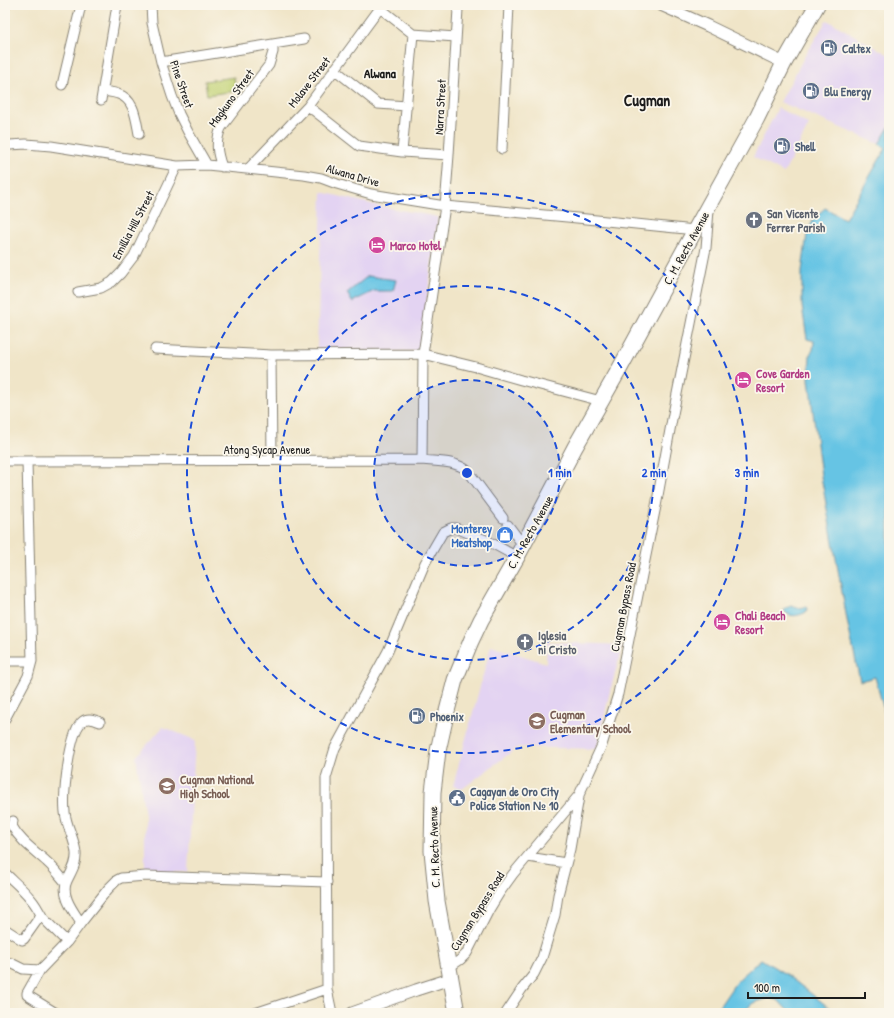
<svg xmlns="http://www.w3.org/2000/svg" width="894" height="1018" viewBox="0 0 894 1018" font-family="'Patrick Hand',sans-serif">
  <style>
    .built { fill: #e3d3f2 }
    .green { fill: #c2d274; stroke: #6f7748 }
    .water { fill: #66c4e4; stroke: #417080 }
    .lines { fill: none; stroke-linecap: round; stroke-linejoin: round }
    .minor-casing { stroke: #868072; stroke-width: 11 }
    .tertiary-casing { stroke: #868072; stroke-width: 13 }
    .trunk-casing { stroke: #868072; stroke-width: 17 }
    .minor { stroke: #fff; stroke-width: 9 }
    .tertiary { stroke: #fff; stroke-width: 11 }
    .trunk { stroke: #fff; stroke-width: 15 }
    .ring { fill: none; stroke: #1d4ed8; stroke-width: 2; stroke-dasharray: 7 5 }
    .labels { text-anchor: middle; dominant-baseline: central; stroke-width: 3.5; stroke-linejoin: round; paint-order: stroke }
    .service-label { font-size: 12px; font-weight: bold; fill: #4e5e75; stroke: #fbf7ec; text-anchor: start }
    .street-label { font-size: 12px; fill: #1c1c1c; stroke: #fbf7ec }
    .worship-label { font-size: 12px; font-weight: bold; fill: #5b616d; stroke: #fbf7ec; text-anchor: start }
    .hotel-label { font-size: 12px; font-weight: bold; fill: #b23c85; stroke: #fbf7ec; text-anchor: start }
    .shop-label { font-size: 12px; font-weight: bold; fill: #366cbe; stroke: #fbf7ec; text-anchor: end }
    .education-label { font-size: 12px; font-weight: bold; fill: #785e54; stroke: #fbf7ec; text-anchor: start }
    .neighbourhood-label { font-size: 13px; font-weight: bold; fill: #1c1c1c; stroke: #fbf7ec }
    .district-label { font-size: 16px; font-weight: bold; fill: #1c1c1c; stroke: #fbf7ec }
    .centre { fill: #1d4ed8; stroke: #fbf7ec; stroke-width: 2 }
    .ring-label { font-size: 12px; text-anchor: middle; font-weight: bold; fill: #1d4ed8; stroke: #fbf7ec; stroke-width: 3.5; stroke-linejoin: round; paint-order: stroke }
  </style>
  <rect width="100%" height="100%" fill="#fbf7ec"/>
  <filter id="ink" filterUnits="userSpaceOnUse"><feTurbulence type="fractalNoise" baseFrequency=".025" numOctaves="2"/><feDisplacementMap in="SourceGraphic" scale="8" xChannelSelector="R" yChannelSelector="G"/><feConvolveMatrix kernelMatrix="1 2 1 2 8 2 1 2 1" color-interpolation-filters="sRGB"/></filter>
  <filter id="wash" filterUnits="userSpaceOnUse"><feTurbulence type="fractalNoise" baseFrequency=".012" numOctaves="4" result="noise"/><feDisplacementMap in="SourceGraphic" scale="16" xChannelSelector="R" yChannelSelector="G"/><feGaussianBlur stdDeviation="0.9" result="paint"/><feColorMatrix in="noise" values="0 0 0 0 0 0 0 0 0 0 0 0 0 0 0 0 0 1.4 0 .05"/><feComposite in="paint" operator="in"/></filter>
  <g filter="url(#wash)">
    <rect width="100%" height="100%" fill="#f0e5c8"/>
    <path class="built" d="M827,20L889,55V127L879,144L780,102L807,52Z
      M778,108L809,125L784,173L753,157Z
      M322,192L379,206L438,217L420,351L317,352Z
      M547,642L623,645L609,695L597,749L518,747L462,789L453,786L491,646L546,663Z
      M163,727L195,740L188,872L145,873V815L136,757Z"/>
    <path class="green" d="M234,77L236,91L207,95L205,81Z"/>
    <path class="water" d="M889,127V729L875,677L860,681L848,625L821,476L809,380L810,354L813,350L814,341L807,339L802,306V271L807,234L814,218L825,208L845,219L886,148L879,144Z
      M368,276L396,280L393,291H374L352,302L347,293Z
      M791,606L798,608L803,607H806L807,609L806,612C799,616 790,618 784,611L786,608Z
      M761,959L787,975L836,1013H790L778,1000L769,998L753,1003L742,1013H713L721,1004L736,982Z"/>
  </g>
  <g filter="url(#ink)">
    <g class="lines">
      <defs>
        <path id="minor" d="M151,5L152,23L161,62L172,96L179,114L188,132L207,165
          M5,7L6,5
          M380,8L413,34L456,37
          M161,62L304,39
          M334,69L378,104L407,106
          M62,85L81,5
          M103,91C108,92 113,92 118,94C135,99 136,120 139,134
          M101,100L117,5
          M308,106L359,146L402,152L449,155
          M5,147L10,145L26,144L51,146L177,166L207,165L304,175L321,178L337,184L371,194L445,206L567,217L695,230
          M502,149L509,5
          M402,152L413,34
          M222,167C217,153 215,143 221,128L269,65L273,52V44
          M248,169L308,106L380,8L378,5
          M78,292L101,288L112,282L121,273L134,256L177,166
          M155,349L271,355L423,354L476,367L521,380L601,401
          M271,355L272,460
          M422,460L423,354L445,206L449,155L458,9
          M5,461L422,460C438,462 454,460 468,471L503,518
          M508,525L523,545
          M5,661H32
          M5,719L28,676L32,661L27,462
          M13,821L12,826C20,841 35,851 47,862C54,868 60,876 66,883
          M528,857L566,863
          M5,873C13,881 23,889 30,898C36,904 39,912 44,919L67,942
          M81,923C74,912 60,895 67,881C71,872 77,864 76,853C75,839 66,826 65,812C63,795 69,731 83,721C88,717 94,719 100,722
          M5,929L22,940L24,939L41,915
          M5,962L11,963L23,969L40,970
          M448,968L460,960L467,953L489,910L500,892L513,874L579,795L602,745L618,694L657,501L672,419L706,248L709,210
          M56,1013L27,995V993L40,970L67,942L81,923L108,889L117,880L121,878L146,876L327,882
          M255,1013L327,989
          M332,1013L327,989L326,778L335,748L388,651L425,563L443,532L451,528H456L488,541L517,557
          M506,1013L522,989L534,974L542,958L555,915L558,895L570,849L579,797"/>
        <path id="tertiary" d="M661,5L708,26L784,63
          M352,1013L416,990L450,979"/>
        <path id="trunk" d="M457,1013L437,901L432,851L433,792L438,751L446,715L455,680L471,641L481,620L517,557L575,447L620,368L695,230L757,118L784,63L817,5"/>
      </defs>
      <use href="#minor" class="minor-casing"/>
      <use href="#tertiary" class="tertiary-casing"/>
      <use href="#trunk" class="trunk-casing"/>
      <use href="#minor" class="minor"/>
      <use href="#tertiary" class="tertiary"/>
      <use href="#trunk" class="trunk"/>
    </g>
  </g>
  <circle cx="467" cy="473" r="93" fill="#1d4ed8" fill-opacity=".12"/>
  <g class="ring">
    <circle cx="467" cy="473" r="93"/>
    <circle cx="467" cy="473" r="187"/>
    <circle cx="467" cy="473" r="280"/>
  </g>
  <defs>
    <symbol id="fuel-disc" viewBox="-11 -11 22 22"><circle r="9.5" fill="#5c6f8a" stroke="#fbf7ec"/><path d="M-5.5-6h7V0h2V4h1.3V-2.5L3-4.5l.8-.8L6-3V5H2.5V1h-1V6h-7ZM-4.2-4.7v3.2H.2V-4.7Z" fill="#fff"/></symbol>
    <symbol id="church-disc" viewBox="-11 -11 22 22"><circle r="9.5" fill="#6b7280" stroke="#fbf7ec"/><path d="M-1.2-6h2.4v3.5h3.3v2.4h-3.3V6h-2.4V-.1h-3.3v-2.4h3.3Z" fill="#fff"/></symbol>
    <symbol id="hotel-disc" viewBox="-11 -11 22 22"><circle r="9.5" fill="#d1479c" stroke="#fbf7ec"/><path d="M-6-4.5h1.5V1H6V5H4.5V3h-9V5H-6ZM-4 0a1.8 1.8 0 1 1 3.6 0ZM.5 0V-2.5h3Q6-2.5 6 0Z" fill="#fff"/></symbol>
    <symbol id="shop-disc" viewBox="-11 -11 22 22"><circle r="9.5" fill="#3f7fe0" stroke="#fbf7ec"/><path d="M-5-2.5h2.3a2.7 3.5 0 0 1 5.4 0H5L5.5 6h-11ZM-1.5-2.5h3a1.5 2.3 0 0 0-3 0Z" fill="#fff"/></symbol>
    <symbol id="school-disc" viewBox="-11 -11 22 22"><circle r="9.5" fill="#8d6e63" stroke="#fbf7ec"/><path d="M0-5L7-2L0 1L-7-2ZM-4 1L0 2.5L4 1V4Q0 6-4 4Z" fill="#fff"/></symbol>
    <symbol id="civic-disc" viewBox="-11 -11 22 22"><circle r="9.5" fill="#5c6f8a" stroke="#fbf7ec"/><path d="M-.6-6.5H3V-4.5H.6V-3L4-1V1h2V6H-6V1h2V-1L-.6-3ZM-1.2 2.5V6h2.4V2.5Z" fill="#fff"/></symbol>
  </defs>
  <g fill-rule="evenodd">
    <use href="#fuel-disc" x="819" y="38" width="20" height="20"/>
    <use href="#fuel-disc" x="801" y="81" width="20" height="20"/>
    <use href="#fuel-disc" x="772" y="136" width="20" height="20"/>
    <use href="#church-disc" x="744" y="210" width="20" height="20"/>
    <use href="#hotel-disc" x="367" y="235" width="20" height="20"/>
    <use href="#hotel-disc" x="733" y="370" width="20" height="20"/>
    <use href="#shop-disc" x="495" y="525" width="20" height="20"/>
    <use href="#hotel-disc" x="712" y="612" width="20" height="20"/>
    <use href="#church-disc" x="515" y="632" width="20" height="20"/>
    <use href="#fuel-disc" x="407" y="706" width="20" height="20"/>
    <use href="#school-disc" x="527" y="711" width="20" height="20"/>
    <use href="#school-disc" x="157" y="776" width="20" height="20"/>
    <use href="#civic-disc" x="447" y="788" width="20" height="20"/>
  </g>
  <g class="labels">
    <g class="service-label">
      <text x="842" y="48">Caltex</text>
      <text x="824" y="91">Blu Energy</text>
      <text x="795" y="146">Shell</text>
      <text x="430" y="716">Phoenix</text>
      <text x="470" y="791">Cagayan de Oro City<tspan x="470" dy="14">Police Station № 10</tspan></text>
    </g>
    <g class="street-label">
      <text transform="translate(309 82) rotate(-52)">Molave Street</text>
      <text transform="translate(182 84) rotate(71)">Pine Street</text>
      <text transform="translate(231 98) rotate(-54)">Magkuno Street</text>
      <text transform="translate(440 107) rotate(-87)">Narra Street</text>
      <text transform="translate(353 175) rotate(16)">Alwana Drive</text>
      <text transform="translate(133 225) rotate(-62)">Emillia Hill Street</text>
      <text transform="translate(686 248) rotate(-61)">C. M. Recto Avenue</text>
      <text x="267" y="449">Atong Sycap Avenue</text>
      <text transform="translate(530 532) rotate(-61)">C. M. Recto Avenue</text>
      <text transform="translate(623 607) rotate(-79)">Cugman Bypass Road</text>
      <text transform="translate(434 847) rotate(-92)">C. M. Recto Avenue</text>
      <text transform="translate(477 911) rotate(-58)">Cugman Bypass Road</text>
    </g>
    <g class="worship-label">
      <text x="767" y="213">San Vicente<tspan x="767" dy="14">Ferrer Parish</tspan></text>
      <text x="538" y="635">Iglesia<tspan x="538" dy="14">ni Cristo</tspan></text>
    </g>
    <g class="hotel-label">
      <text x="390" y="245">Marco Hotel</text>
      <text x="756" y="373">Cove Garden<tspan x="756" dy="14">Resort</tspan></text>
      <text x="735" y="615">Chali Beach<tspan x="735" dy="14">Resort</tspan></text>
    </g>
    <g class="shop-label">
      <text x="492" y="528">Monterey<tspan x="492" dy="14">Meatshop</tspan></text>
    </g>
    <g class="education-label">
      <text x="550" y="714">Cugman<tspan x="550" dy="14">Elementary School</tspan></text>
      <text x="180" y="779">Cugman National<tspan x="180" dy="14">High School</tspan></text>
    </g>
    <g class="neighbourhood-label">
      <text x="380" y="73">Alwana</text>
    </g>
    <g class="district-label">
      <text x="647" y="100">Cugman</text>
    </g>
  </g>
  <circle cx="467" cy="473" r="6" class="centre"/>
  <g class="ring-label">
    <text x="560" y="477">1 min</text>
    <text x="654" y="477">2 min</text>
    <text x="747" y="477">3 min</text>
  </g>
  <rect width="894" height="1018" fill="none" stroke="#fbf7ec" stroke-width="20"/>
  <path d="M748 992v6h117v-6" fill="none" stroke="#1c1c1c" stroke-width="2"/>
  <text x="754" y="992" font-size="12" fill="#1c1c1c" stroke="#fbf7ec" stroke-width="3" paint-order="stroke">100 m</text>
</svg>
